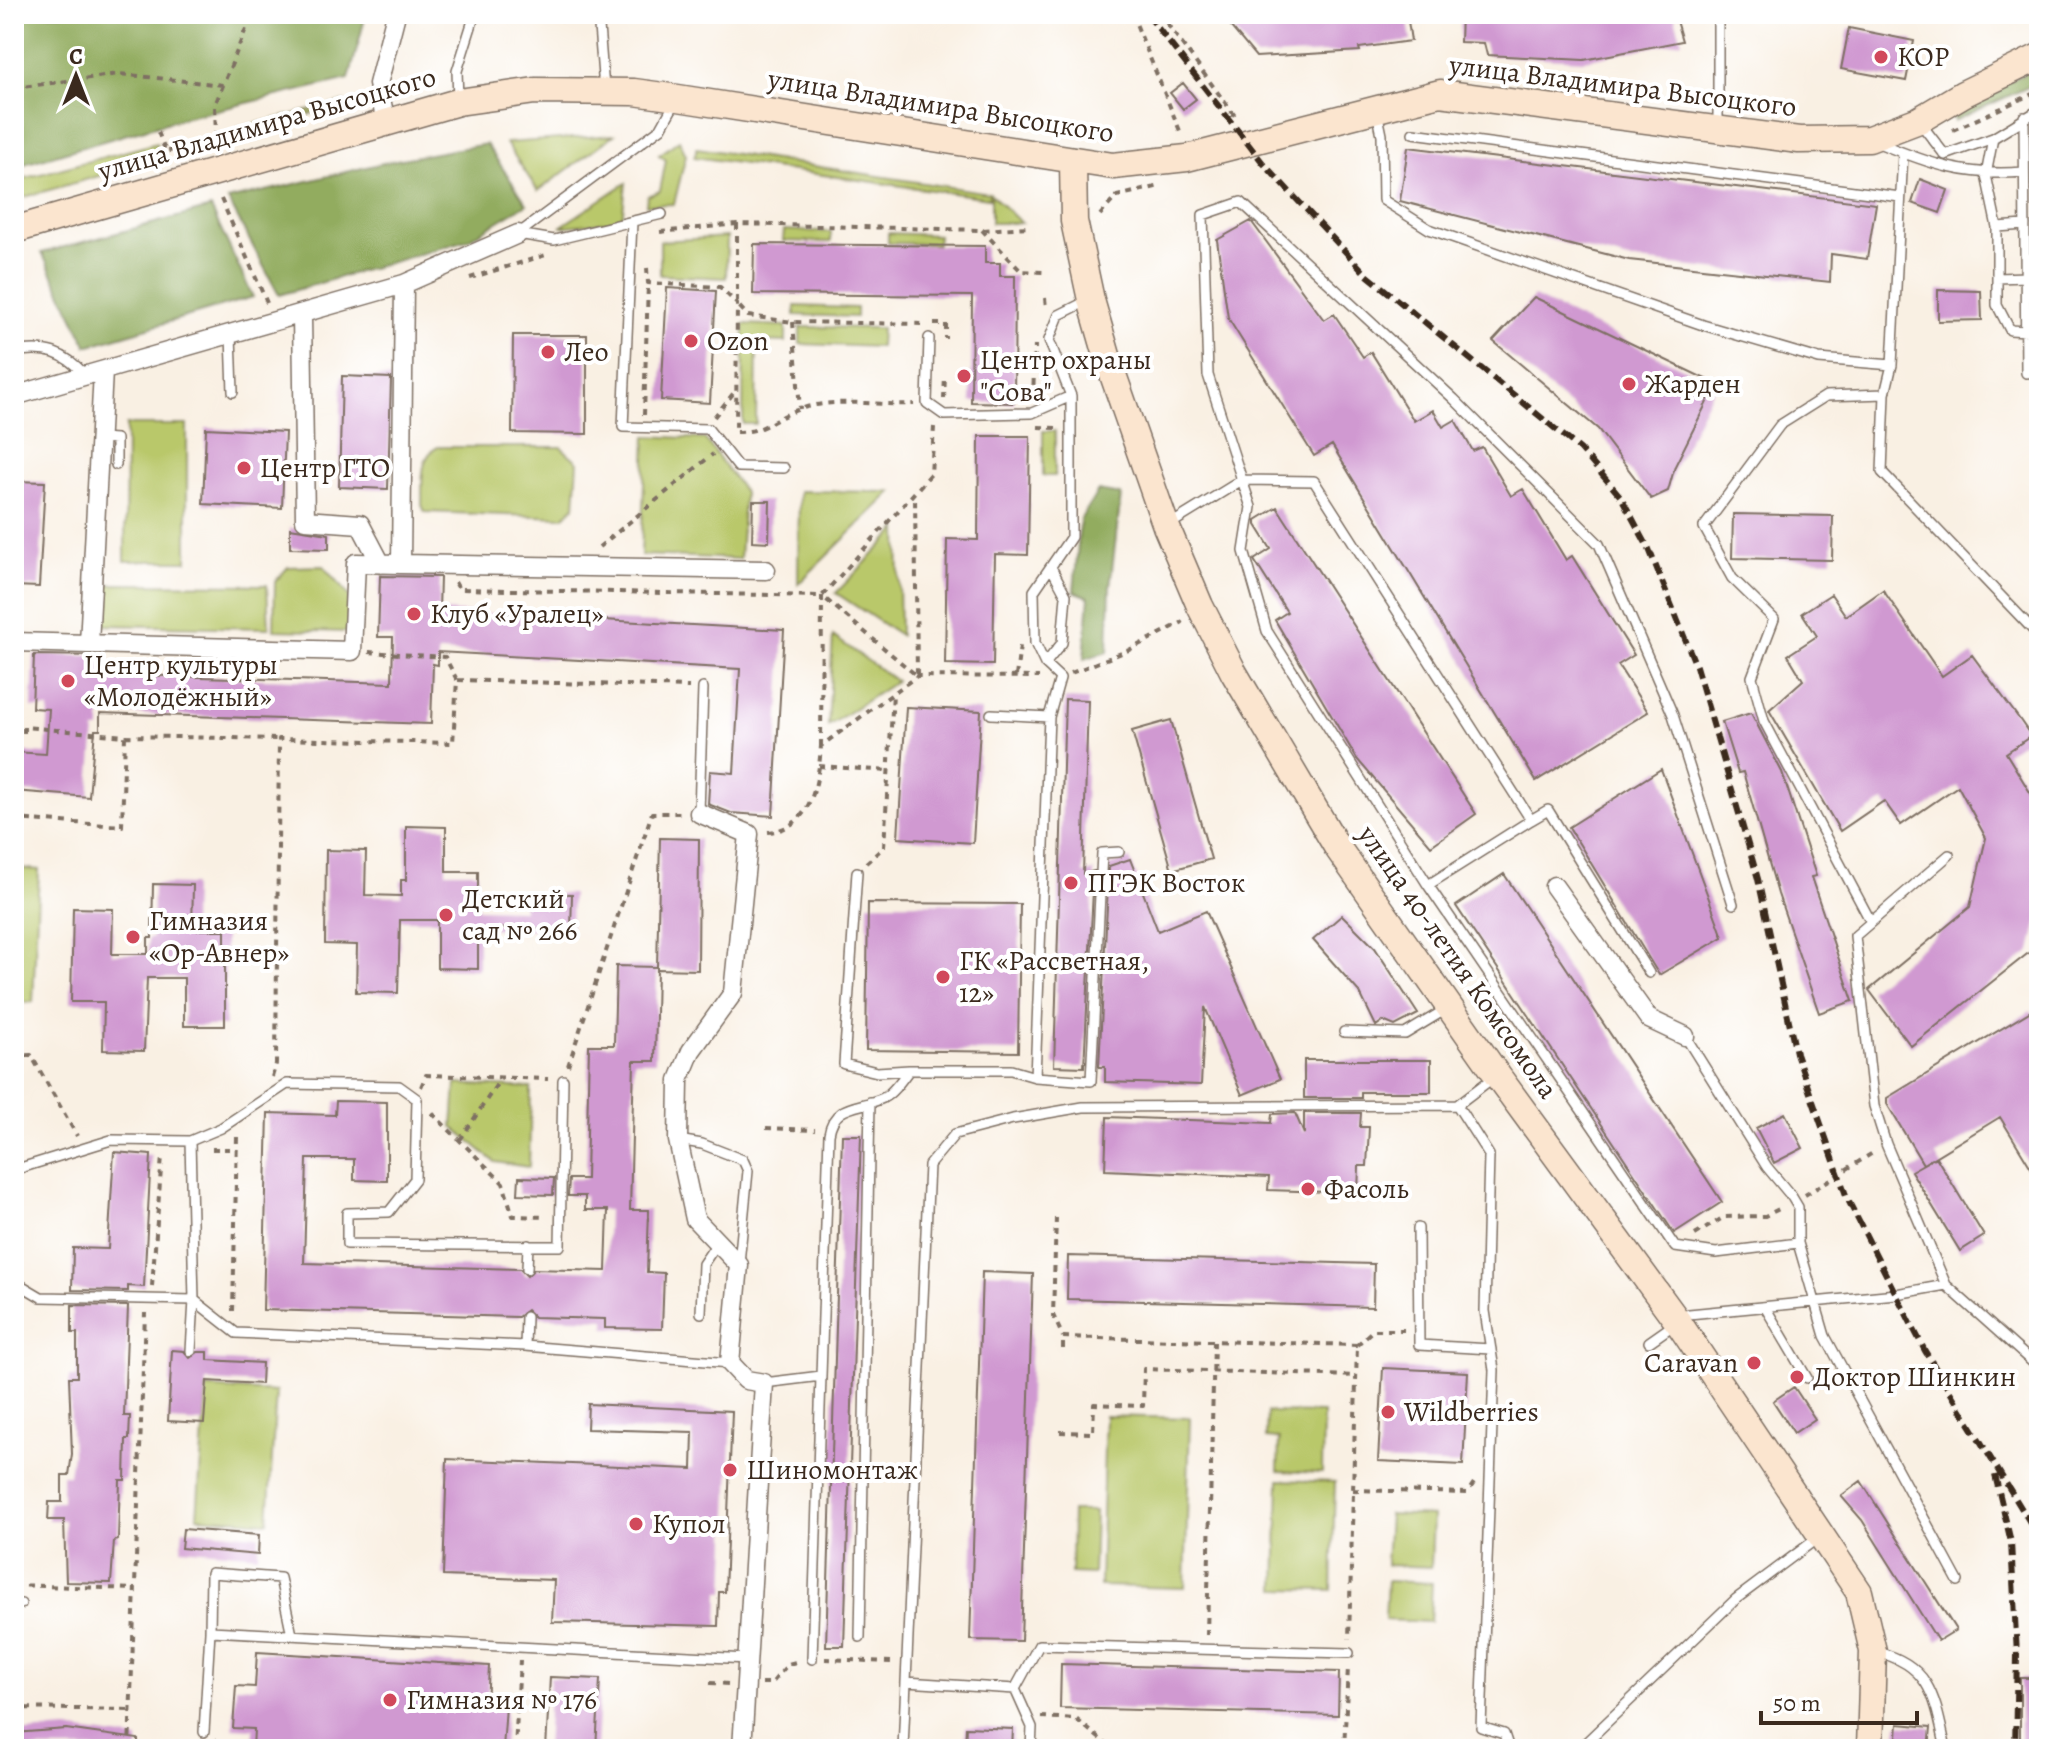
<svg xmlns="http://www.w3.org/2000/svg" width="2053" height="1763" viewBox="0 0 2053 1763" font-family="Alegreya,serif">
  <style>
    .green { fill: #b9c86b; stroke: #7a7944; stroke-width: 2 }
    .forest { fill: #92ac5f; stroke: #666b3e; stroke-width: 2 }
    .building { fill: #d099d1 }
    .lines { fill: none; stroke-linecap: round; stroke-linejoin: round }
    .lane-casing { stroke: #7e6f63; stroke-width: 12 }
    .street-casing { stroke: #7e6f63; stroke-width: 21 }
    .secondary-casing { stroke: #7e6f63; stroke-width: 29 }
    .path { stroke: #7e6f63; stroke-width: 4; stroke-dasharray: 6 6; stroke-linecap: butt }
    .lane { stroke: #fff; stroke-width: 9 }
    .street { stroke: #fff; stroke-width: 18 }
    .secondary { stroke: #fbe5cf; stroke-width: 26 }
    .rail { stroke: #3b2a1e; stroke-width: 6; stroke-dasharray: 12 6; stroke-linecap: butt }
    .poi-dot { fill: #d1495b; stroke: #fff; stroke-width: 3 }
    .labels { text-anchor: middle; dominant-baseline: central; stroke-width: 8; stroke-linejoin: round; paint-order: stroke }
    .poi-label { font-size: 28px; fill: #3b2a1e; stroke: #fff; text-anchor: start }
    .street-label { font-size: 28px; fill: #3b2a1e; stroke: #fff }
  </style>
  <rect width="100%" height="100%" fill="#fff"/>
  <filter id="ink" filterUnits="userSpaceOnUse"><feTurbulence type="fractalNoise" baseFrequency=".0125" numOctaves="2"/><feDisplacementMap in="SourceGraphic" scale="16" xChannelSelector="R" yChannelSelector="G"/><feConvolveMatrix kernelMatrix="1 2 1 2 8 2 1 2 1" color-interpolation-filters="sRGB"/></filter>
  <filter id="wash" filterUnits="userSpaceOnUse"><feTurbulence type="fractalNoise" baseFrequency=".006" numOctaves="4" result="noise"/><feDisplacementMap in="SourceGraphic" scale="32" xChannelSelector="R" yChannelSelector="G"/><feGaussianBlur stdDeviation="1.8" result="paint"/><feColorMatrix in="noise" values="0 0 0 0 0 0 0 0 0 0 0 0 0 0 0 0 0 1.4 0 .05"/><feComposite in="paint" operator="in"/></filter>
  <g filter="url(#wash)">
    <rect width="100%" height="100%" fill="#f9f0e3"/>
    <path class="green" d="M345,102L241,138L238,128Z
      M614,135L538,191L506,143Z
      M679,140L686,155L674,204L646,205L647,196L660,191L666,160L659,155Z
      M157,143L156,160L14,200V181Z
      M697,148L989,193V198L694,157Z
      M626,183L622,220L560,227Z
      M991,194L1021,223H991Z
      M784,230L831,232V242L783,241Z
      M888,233L938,235L937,244L888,243Z
      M727,237L726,278L660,275V241Z
      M795,306L856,308V317L795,315Z
      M744,324L786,326V342L757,341L756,424H743Z
      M800,327L881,328L880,347L800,344Z
      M126,425H187V561H125Z
      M1043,431H1055V476H1043Z
      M646,436L705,439L744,492L740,559L641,555Z
      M438,447H561L578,462L575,506L563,517L425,512L422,505C423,487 418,456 438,447Z
      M799,491L892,492L798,584Z
      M898,529L900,635L836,593Z
      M323,566L349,596V632L274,630L275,582L288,567Z
      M104,584L267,585L269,628L103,625Z
      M833,636L896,681L828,726Z
      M14,868L39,870L33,1002H14Z
      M456,1084L531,1088L529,1167L495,1162L453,1127Z
      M206,1388L276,1392L268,1522L197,1517Z
      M1267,1412L1323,1413L1322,1473L1278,1471L1279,1439L1266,1438Z
      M1105,1416L1190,1418L1185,1588L1100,1586Z
      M1279,1480L1335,1482L1332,1590L1276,1589Z
      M1072,1511H1095L1093,1574L1071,1573Z
      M1389,1514L1433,1516L1431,1567L1386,1565Z
      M1387,1581L1432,1583L1430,1622L1385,1620Z"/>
    <path class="forest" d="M14,14H366L349,79L183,118L14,167Z
      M2039,67V82L1954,121L1949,109Z
      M486,144L527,204L467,240L279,295L228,200L396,160Z
      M211,208L253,297L87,346L42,253Z
      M1098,491L1121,495L1110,587L1108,652L1084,659L1089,597L1074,591L1080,520Z"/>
    <g id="blocks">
      <path class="building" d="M1220,14H1407L1411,41L1359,48L1360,51L1256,57Z
        M1461,14H1674L1682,41L1584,60L1487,55L1484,43L1460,42Z
        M1849,28L1914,41L1906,81L1841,69Z
        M1183,83L1196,99L1183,109L1170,93Z
        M1408,147L1876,204L1867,259L1831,254L1830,282L1629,260L1400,201Z
        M1920,179L1948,190L1940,213L1912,203Z
        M1251,221L1324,320L1334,314L1363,357L1371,352L1414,421L1433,410L1443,427L1455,420L1473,451L1482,447L1511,496L1523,489L1566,560L1572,556L1634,655L1618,665L1648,712L1536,781L1332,445L1314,456L1228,318L1217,240Z
        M754,244L985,246V263H1000V276H1015L1014,403L971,402L972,296L753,294Z
        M667,288L716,291L710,403L661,400Z
        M1938,290L1981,291L1982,320L1938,321Z
        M1534,297L1716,384L1675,466L1668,491L1651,499L1598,429L1493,341Z
        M513,335H587V434L512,433Z
        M342,376L391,378L388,489L339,487Z
        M206,428L285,432L282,508L203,504Z
        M979,436H1030L1028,555L995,554L993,665L945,664L947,539L978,540Z
        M14,481L45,482L39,587L14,586Z
        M753,501H770L769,542L752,541Z
        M1277,507L1476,814L1431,846L1357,759L1275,620L1287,612L1254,560L1271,549L1256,525V520Z
        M1733,514L1833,516L1832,560L1732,558Z
        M290,528L329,534V549L290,548Z
        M380,576L440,577L439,611L784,630L773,816L731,813L708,804L710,771L734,773L740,669L438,652V665L433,664L431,724L100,713V730H95L89,797L14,791V752L46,754L49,709L32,708L34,655L103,656L102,674L392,683L393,637H378Z
        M1883,590L1942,676L1972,655L2020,720L2031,736L2006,753L2039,807V917L2031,951L1911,1046L1869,990L1970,907L1986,838L1958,786L1901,825L1884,801L1840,831L1769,710L1803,680L1788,655L1817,636L1802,613L1831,594L1846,616Z
        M1065,699L1088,700L1083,874L1094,871L1084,1067L1054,1066Z
        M906,707L981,711L973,843L898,838Z
        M1751,713L1782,772L1816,876L1811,877L1853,1001L1819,1013L1778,894L1743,772L1738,773L1722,722Z
        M1171,720L1211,859L1172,870L1132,731Z
        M1661,769L1723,937L1659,975L1569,827Z
        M406,826L446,827V872H478V909L523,910V893L572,894L571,930L478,928V969L437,968V920H400L398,993L356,992L357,945L325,944L326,850L366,851L365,895L401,896V880H406Z
        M660,838L699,839L698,970L657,969L655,1061H634L630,1210H649L647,1272L664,1273L662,1329L605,1328V1319L534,1317L527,1310L518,1317L263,1310L268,1113L335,1115L336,1101L387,1102V1181L354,1180V1159H307L304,1263L520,1269L527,1276L534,1269L606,1271L608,1210H585V1196H568L569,1179H586L589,1045H614L616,966L657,967Z
        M1130,859L1158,931L1206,911L1280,1079L1242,1095L1205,1007L1201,1085L1105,1082V1067H1099L1109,866Z
        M1504,874L1722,1202L1674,1233L1456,906Z
        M153,884L193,885L192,930H225V1026H184V978H147L144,1051L103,1050L104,1002H71L73,908L113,909L112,954H148V938H152Z
        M868,903L1020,904L1018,1052L866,1050Z
        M1342,915L1375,948L1418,1014L1395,1026L1383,1021L1376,1026L1360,993L1313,940Z
        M2031,1011L2039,1025V1181L2000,1117L1923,1164L1887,1104V1098Z
        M1304,1060H1431V1092H1361V1098H1304Z
        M1295,1113L1304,1134V1113H1361L1360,1127H1369L1367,1166H1359L1358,1193L1268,1190L1269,1177L1105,1170L1107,1117L1271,1123L1272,1114Z
        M1785,1113L1803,1148L1774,1163L1756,1128Z
        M842,1135H861L844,1646H826Z
        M114,1152L151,1155L144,1287L128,1286V1291L72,1290L73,1248L108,1249Z
        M1936,1157L1984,1236L1960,1251L1911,1171Z
        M519,1177L554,1178L553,1195L518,1194Z
        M1068,1256L1374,1264L1373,1307L1067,1299Z
        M982,1272L1033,1274L1021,1641L970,1640Z
        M72,1305L128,1306L124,1416H130L129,1439H126L125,1480H120L118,1540L114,1541L111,1583L66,1582L64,1520H48L49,1502H62V1475H69L72,1454L69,1377H77V1333H72Z
        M172,1350L184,1351L190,1358L198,1352H208V1360L262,1363L261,1384L207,1381L204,1423L168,1421Z
        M1383,1368L1468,1372L1463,1465L1378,1461Z
        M1794,1387L1815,1419L1794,1433L1773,1401Z
        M588,1404L732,1411L725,1592H719L718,1626L552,1622L554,1580L443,1576L447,1459L692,1469L693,1432L587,1429Z
        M1861,1481L1956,1630L1938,1641L1862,1520L1841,1496Z
        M183,1529L259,1535L258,1555L181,1548Z
        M257,1652L489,1666L487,1705L506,1706L503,1749H253L254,1729L233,1728L236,1686L255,1687Z
        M1061,1664L1339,1672L1338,1715L1060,1708Z
        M550,1677L600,1679L596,1749H546Z
        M2020,1678H2031L2039,1683V1749H2020Z
        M1898,1724L1931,1727L1929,1749H1896Z
        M966,1727L1013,1729L1012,1749H965Z
        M66,1729L138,1739V1749H14V1733Z"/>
    </g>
  </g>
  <g filter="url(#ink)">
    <use href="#blocks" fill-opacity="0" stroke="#7e6f63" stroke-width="2"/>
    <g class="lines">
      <defs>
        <path id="lane" d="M548,14L597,21
          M598,14L604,89
          M458,100L457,71L475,14
          M1377,111L1382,135L1383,200L1429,229L1703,325L1819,359L1892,365
          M2024,117L2026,373L2039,372
          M1921,124L1945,155L1993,138L2039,110
          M1718,126V14
          M1413,133L1900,197
          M1993,138L1986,175L1997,227V305L2010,330L2027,331
          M1876,142C1930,164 1965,177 2024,172
          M1903,153L1892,365L1885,394L1882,472L2039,636
          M632,222L623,427L708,429L738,467L784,468
          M1997,227L2025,225
          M518,234L661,128L676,101
          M518,234L554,240L662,214
          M1997,278L2026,277
          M231,335L233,392
          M929,338L927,403L944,415L1032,413L1071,396
          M14,352C45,346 65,352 86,376
          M100,438L116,439V465
          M1169,525L1242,480L1208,375L1203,215L1241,202L1454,399L1599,544L1673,715L1733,904
          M1045,664L1062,643L1066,595L1051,567
          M991,714L1049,717
          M699,813L703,688
          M857,872L844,1064L877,1072L909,1070
          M1428,885L1531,820
          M1871,922L1764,721L1752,677L1774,619L1732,578L1704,527L1780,425L1826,396L1885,394
          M1649,973L1548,810L1531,820L1314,481L1242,480L1251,507L1244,551L1267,631L1428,885L1675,1247L1716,1253L1798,1243L1825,1336L1958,1581
          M1344,1032L1405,1034L1448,1008
          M1685,1036L1767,1167L1792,1197L1798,1207V1243
          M1035,1077L1091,1081L1102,853L1119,852
          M1457,1105L1489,1155L1485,1311L1494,1370L1481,1727L1504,1734L1509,1749
          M678,1140L702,1144L743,1160L748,1171L739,1263
          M190,1141L194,1300L236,1333L525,1346L730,1363
          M14,1170L111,1140L190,1141L221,1128L287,1084L399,1086L417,1099L415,1179L389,1212L347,1213V1244L560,1246L563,1080
          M1418,1228L1419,1345L1491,1349
          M527,1269L528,1245
          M14,1281L41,1297L194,1300L191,1351
          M1946,1285L1886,1144L1874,1106L1855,936L1949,855
          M1765,1307L1807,1378
          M701,1313L703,1264L718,1242
          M1649,1342L1689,1314L1896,1294L1946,1285L2039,1368
          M525,1346L526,1317
          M764,1383L821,1376L829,1134C834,1103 859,1109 883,1098C893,1093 902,1079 909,1070H1011L1035,1077L1049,717L1060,678L1045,664L1035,643L1034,591L1071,537V396L1049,340L1059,315L1089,300
          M14,1604H21
          M210,1631L211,1573L280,1578L292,1635
          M860,1637L870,1102
          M1877,1652C1932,1665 1935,1700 1946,1749
          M812,1659L821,1376
          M906,1682L1015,1689
          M204,1732L210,1631L747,1659
          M903,1749L929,1165L955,1134L1013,1119L1083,1107L1457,1105L1494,1077
          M1031,1749L1032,1727L1015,1689L1039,1645L1349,1653
          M1579,1749L1736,1599L1819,1537"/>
        <path id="street" d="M386,123L378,84L396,14
          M302,315L305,520L360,524L381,564
          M14,396L404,284L518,234
          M401,564L766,570
          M14,642L352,651L356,563L401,564L404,284
          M89,644L103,371
          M699,813L749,834L733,993L691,1051L679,1080L678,1140L695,1219L739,1265L730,1363L746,1380L764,1383L742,1749
          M1554,886L1649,1019L1685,1036"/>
        <path id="secondary" d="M1073,162L1074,221L1091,300L1110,366L1166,526L1200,606L1234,673L1337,847L1497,1075L1678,1322L1859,1592L1873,1651L1870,1749
          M14,230L458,102L535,91L634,92L678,98L1113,166L1187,158L1440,93L1799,140L1869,139L1919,120L1963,94L2039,57"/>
      </defs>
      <use href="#lane" class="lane-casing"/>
      <use href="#street" class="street-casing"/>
      <use href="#secondary" class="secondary-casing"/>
      <path class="path" d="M1132,14L1180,131
        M1160,14L1235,116
        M14,15L15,14
        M14,88L119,74L223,85
        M1953,130L2039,91
        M158,132L166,152L201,141
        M216,137L215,105L252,14
        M221,199L267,303
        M1100,215L1117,196L1160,186
        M737,224V304L748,316L793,322L925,324
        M982,230L1021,271L1043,272
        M660,232L737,224L982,230L1029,227
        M647,268L648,283L720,287L737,304L736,432C767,432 773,418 800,409C836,397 877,406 914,404
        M470,278L549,254
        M1045,298L1046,308
        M793,322L800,409
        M934,324H946V339
        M1033,397L1035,345
        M944,399L945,376
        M644,415L648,283
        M714,417L736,390
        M1038,427L1057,428
        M599,547L713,454
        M455,582L459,589L822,596L931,474L934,427
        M1071,673L1129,650L1183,622
        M1016,676L1020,646
        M458,680L689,687
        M14,734L24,735V727L125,736L279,739
        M821,746L822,596L917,676L915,495
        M819,766L889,771
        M14,819L122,826L125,736
        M768,832C812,828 818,784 821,746L917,676L1039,677
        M866,863L884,847L893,693
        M14,1056L31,1055L77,1136
        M568,1066L652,813H680
        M272,1077L276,1064L279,739L453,743L457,680L445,657L368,652
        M421,1087L426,1075L548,1079
        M432,1113L503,1183L513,1216L546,1217
        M766,1128L815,1130
        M460,1140L501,1078
        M212,1149H236
        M1805,1195L1876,1151
        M1056,1218L1053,1315L1063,1337
        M1695,1235L1724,1217L1765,1216L1783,1207
        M152,1286L162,1156
        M233,1311L237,1136
        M1357,1345L1373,1330H1404
        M1063,1349V1337L1357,1345L1349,1639
        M1060,1432L1093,1433L1094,1404L1143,1406L1144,1369L1356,1376
        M1353,1490L1467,1493L1476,1480
        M14,1585L136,1589
        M1207,1635L1214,1342
        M825,1659L892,1662
        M710,1683L730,1684
        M762,1683H772L788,1664L800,1661
        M14,1708L132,1710
        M1041,1717L1076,1719L1111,1748L1155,1749
        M214,1740L224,1749
        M129,1749L145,1313
        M515,1749L520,1660
        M1344,1749L1348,1667"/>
      <use href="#lane" class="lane"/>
      <use href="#street" class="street"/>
      <use href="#secondary" class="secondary"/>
      <path class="rail" d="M1147,14L1263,163L1367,275L1580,449L1621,497L1649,549L1696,666L1758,879L1796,1053L1847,1198L1925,1351L2039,1537
        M1995,1475L2011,1542L2017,1655L2015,1749"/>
    </g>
  </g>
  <g class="poi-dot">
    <circle cx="1881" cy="57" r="8"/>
    <circle cx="691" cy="341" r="8"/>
    <circle cx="548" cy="352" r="8"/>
    <circle cx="964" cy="376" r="8"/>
    <circle cx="1629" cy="384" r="8"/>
    <circle cx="244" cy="468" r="8"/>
    <circle cx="414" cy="614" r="8"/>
    <circle cx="68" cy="681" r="8"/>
    <circle cx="1071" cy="883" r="8"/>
    <circle cx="446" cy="915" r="8"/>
    <circle cx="133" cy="937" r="8"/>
    <circle cx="943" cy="977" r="8"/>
    <circle cx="1308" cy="1189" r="8"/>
    <circle cx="1754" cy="1363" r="8"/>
    <circle cx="1797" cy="1377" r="8"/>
    <circle cx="1388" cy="1412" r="8"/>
    <circle cx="730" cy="1470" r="8"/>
    <circle cx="636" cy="1524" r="8"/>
    <circle cx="390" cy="1700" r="8"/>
  </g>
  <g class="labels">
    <g class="poi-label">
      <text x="1897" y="57">КОР</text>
      <text x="707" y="341">Ozon</text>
      <text x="564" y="352">Лео</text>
      <text x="980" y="360">Центр охраны<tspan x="980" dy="32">"Сова"</tspan></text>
      <text x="1645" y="384">Жарден</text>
      <text x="260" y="468">Центр ГТО</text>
      <text x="430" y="614">Клуб «Уралец»</text>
      <text x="84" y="665">Центр культуры<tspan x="84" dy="32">«Молодёжный»</tspan></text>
      <text x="1087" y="883">ПГЭК Восток</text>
      <text x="462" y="899">Детский<tspan x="462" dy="32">сад № 266</tspan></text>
      <text x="149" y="921">Гимназия<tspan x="149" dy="32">«Ор-Авнер»</tspan></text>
      <text x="959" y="961">ГК «Рассветная,<tspan x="959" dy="32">12»</tspan></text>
      <text x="1324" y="1189">Фасоль</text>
      <text x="1738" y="1363" text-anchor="end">Caravan</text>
      <text x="1813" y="1377">Доктор Шинкин</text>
      <text x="1404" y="1412">Wildberries</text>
      <text x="746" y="1470">Шиномонтаж</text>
      <text x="652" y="1524">Купол</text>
      <text x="406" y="1700">Гимназия № 176</text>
    </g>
    <g class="street-label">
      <text transform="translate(1623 86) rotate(7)">улица Владимира Высоцкого</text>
      <text transform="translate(941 106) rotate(9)">улица Владимира Высоцкого</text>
      <text transform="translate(267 124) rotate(-16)">улица Владимира Высоцкого</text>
      <text transform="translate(1458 962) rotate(55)">улица 40-летия Комсомола</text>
    </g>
  </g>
  <rect width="2053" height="1763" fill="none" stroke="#fff" stroke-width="48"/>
  <g transform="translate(76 76)" stroke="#ffffff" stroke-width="6" paint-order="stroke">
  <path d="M0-6L14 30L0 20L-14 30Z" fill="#3b2a1e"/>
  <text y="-12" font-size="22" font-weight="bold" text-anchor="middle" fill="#3b2a1e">С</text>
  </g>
  <path d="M1761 1711v12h156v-12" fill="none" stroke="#3b2a1e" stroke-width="4"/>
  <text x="1773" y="1711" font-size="24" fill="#3b2a1e" stroke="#ffffff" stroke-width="6" paint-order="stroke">50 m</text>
</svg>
